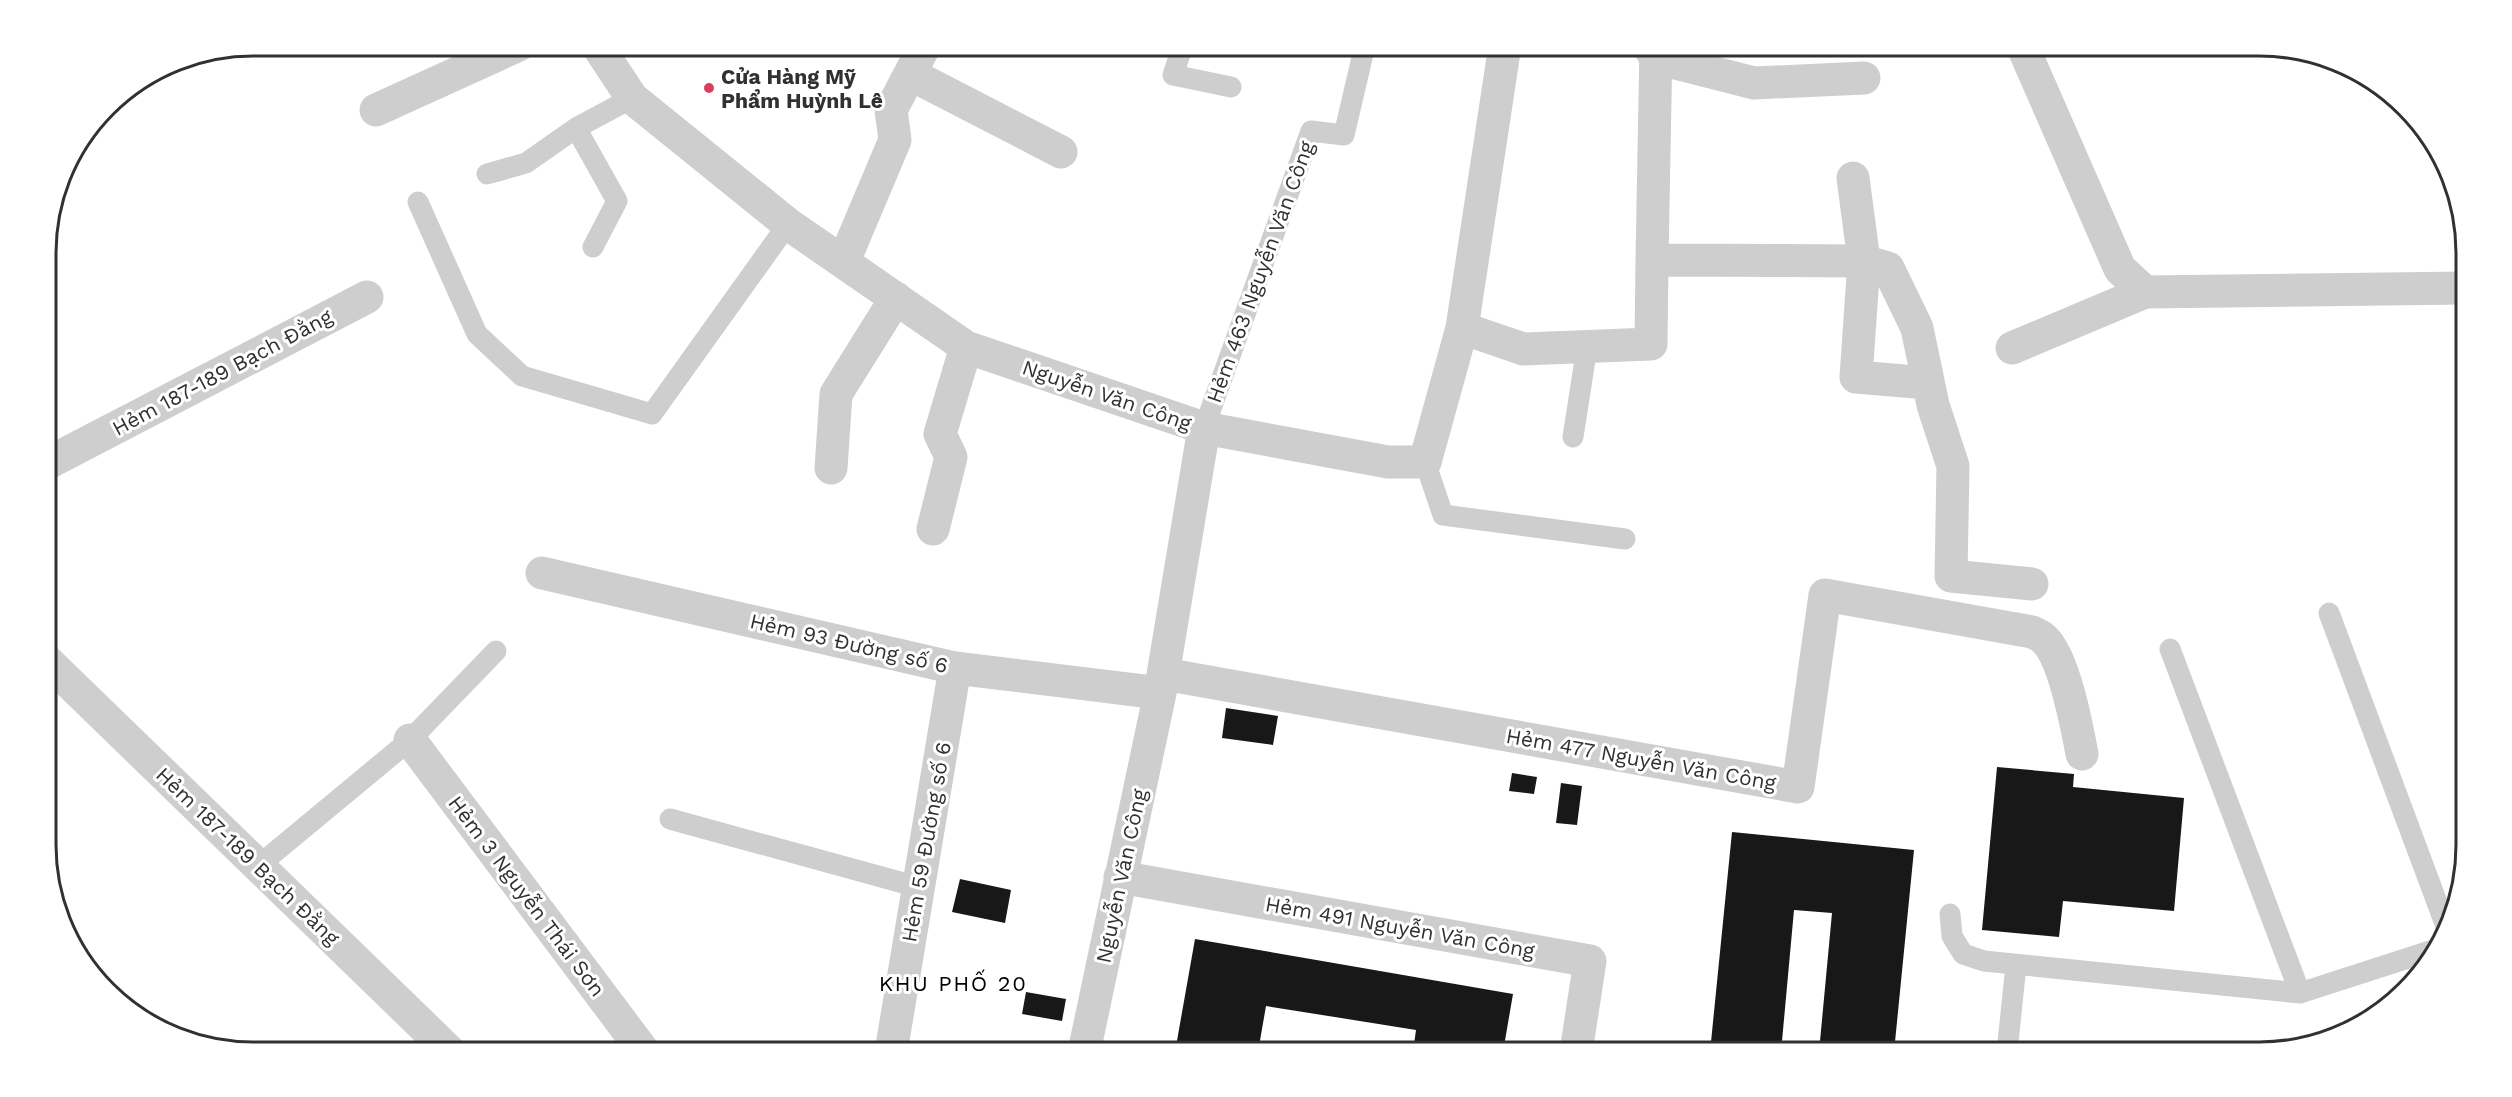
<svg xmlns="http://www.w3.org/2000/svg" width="2512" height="1097" viewBox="0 0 2512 1097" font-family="'Work Sans',sans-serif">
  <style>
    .building { fill: #181818 }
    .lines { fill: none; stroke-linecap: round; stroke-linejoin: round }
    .lane { stroke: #cecece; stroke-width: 21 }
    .street { stroke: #cecece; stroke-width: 33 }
    .poi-dot { fill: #dc3f5d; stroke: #fff; stroke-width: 2 }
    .labels { text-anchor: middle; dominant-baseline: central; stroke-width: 6; stroke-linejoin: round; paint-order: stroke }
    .poi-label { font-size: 21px; font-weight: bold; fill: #313131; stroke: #fff; text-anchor: start }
    .street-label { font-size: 21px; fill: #313131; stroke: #fff }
    .neighbourhood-label { font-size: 22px; letter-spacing: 1.5px; fill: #000; stroke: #fff }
    .rim { fill: none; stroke: #313131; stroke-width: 3 }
  </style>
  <rect width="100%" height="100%" fill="#fff"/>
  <path class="building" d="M1226,708L1278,716L1273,745L1222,738Z
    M1997,767L2074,774L2073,787L2184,798L2174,911L2063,901L2059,937L1982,930Z
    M1512,773L1537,777L1534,794L1509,791Z
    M1561,783L1582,786L1577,825L1556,823Z
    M1732,832L1914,850L1894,1052H1819L1832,913L1794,910L1781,1052H1710Z
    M960,879L1011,890L1005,923L952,912Z
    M1195,939L1513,994L1503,1052H1413L1416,1030L1266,1006L1258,1052H1175Z
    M1026,992L1066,999L1062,1021L1022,1014Z"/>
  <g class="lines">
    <path class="lane" d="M1183,45L1173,75L1231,87
      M576,128L617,201L593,247
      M487,174L526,163L576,128L632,98
      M418,202L477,334L522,376L652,414L788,224
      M1204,428L1311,131L1344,135L1365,45
      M1573,437L1587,347
      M1425,462L1443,515L1625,539
      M2329,613L2447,929
      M2170,649L2300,993
      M670,819L918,887
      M258,866L410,740L496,651
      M1950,914L1952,936L1963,954L1984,961L2300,993L2430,951
      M2007,1052L2016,965"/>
    <path class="street" d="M597,45L632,98L788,224L966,347L1204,428L1160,693L1084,1052
      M1648,45L1656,58L1754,83L1864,78
      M2022,45L2120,269L2145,292L2465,288
      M910,74L1061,152
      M376,110L519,45
      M1853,178L1864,261L1856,377L1928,383
      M1652,260L1656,45
      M844,261L895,140L891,110L925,45
      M1462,328L1523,349L1651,344L1652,260L1864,261L1888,268L1917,328L1933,405L1953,466L1951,576L2032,584
      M2012,348L2145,292
      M1204,428L1388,462H1425L1462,328L1505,45
      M46,464L367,297
      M831,468L836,394L896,298
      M933,529L951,457L940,434L966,347
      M542,573L955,668L1160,693
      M46,660L450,1052
      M1164,674L1798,787L1825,595L2032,632C2036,634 2041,636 2044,639C2064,657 2077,727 2082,754
      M410,740L644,1052
      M1120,877L1590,961L1576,1052
      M891,1052L955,668"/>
  </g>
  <circle class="poi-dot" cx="709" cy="88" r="6"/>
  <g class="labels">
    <g class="poi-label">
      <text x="721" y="76">Cửa Hàng Mỹ<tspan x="721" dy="24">Phẩm Huỳnh Lê</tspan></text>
    </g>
    <g class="street-label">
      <text transform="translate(1260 272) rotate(-70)">Hẻm 463 Nguyễn Văn Công</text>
      <text transform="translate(222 372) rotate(-28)">Hẻm 187-189 Bạch Đằng</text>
      <text transform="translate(1107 395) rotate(19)">Nguyễn Văn Công</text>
      <text transform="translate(849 643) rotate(13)">Hẻm 93 Đường số 6</text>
      <text transform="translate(1641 759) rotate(10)">Hẻm 477 Nguyễn Văn Công</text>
      <text transform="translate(926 842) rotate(-80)">Hẻm 59 Đường số 6</text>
      <text transform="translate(248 856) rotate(44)">Hẻm 187-189 Bạch Đằng</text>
      <text transform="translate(1121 876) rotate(-78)">Nguyễn Văn Công</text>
      <text transform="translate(527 896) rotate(53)">Hẻm 3 Nguyễn Thái Sơn</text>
      <text transform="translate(1400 927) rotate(10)">Hẻm 491 Nguyễn Văn Công</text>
    </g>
    <g class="neighbourhood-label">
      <text x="953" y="983">KHU PHỐ 20</text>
    </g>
  </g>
  <path d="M0 0H2512V1097H0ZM253 56H2259A197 197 0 0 1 2456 253V845A197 197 0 0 1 2259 1042H253A197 197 0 0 1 56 845V253A197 197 0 0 1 253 56Z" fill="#fff" fill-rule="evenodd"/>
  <path class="rim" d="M253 56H2259A197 197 0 0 1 2456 253V845A197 197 0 0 1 2259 1042H253A197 197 0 0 1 56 845V253A197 197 0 0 1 253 56Z"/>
</svg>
